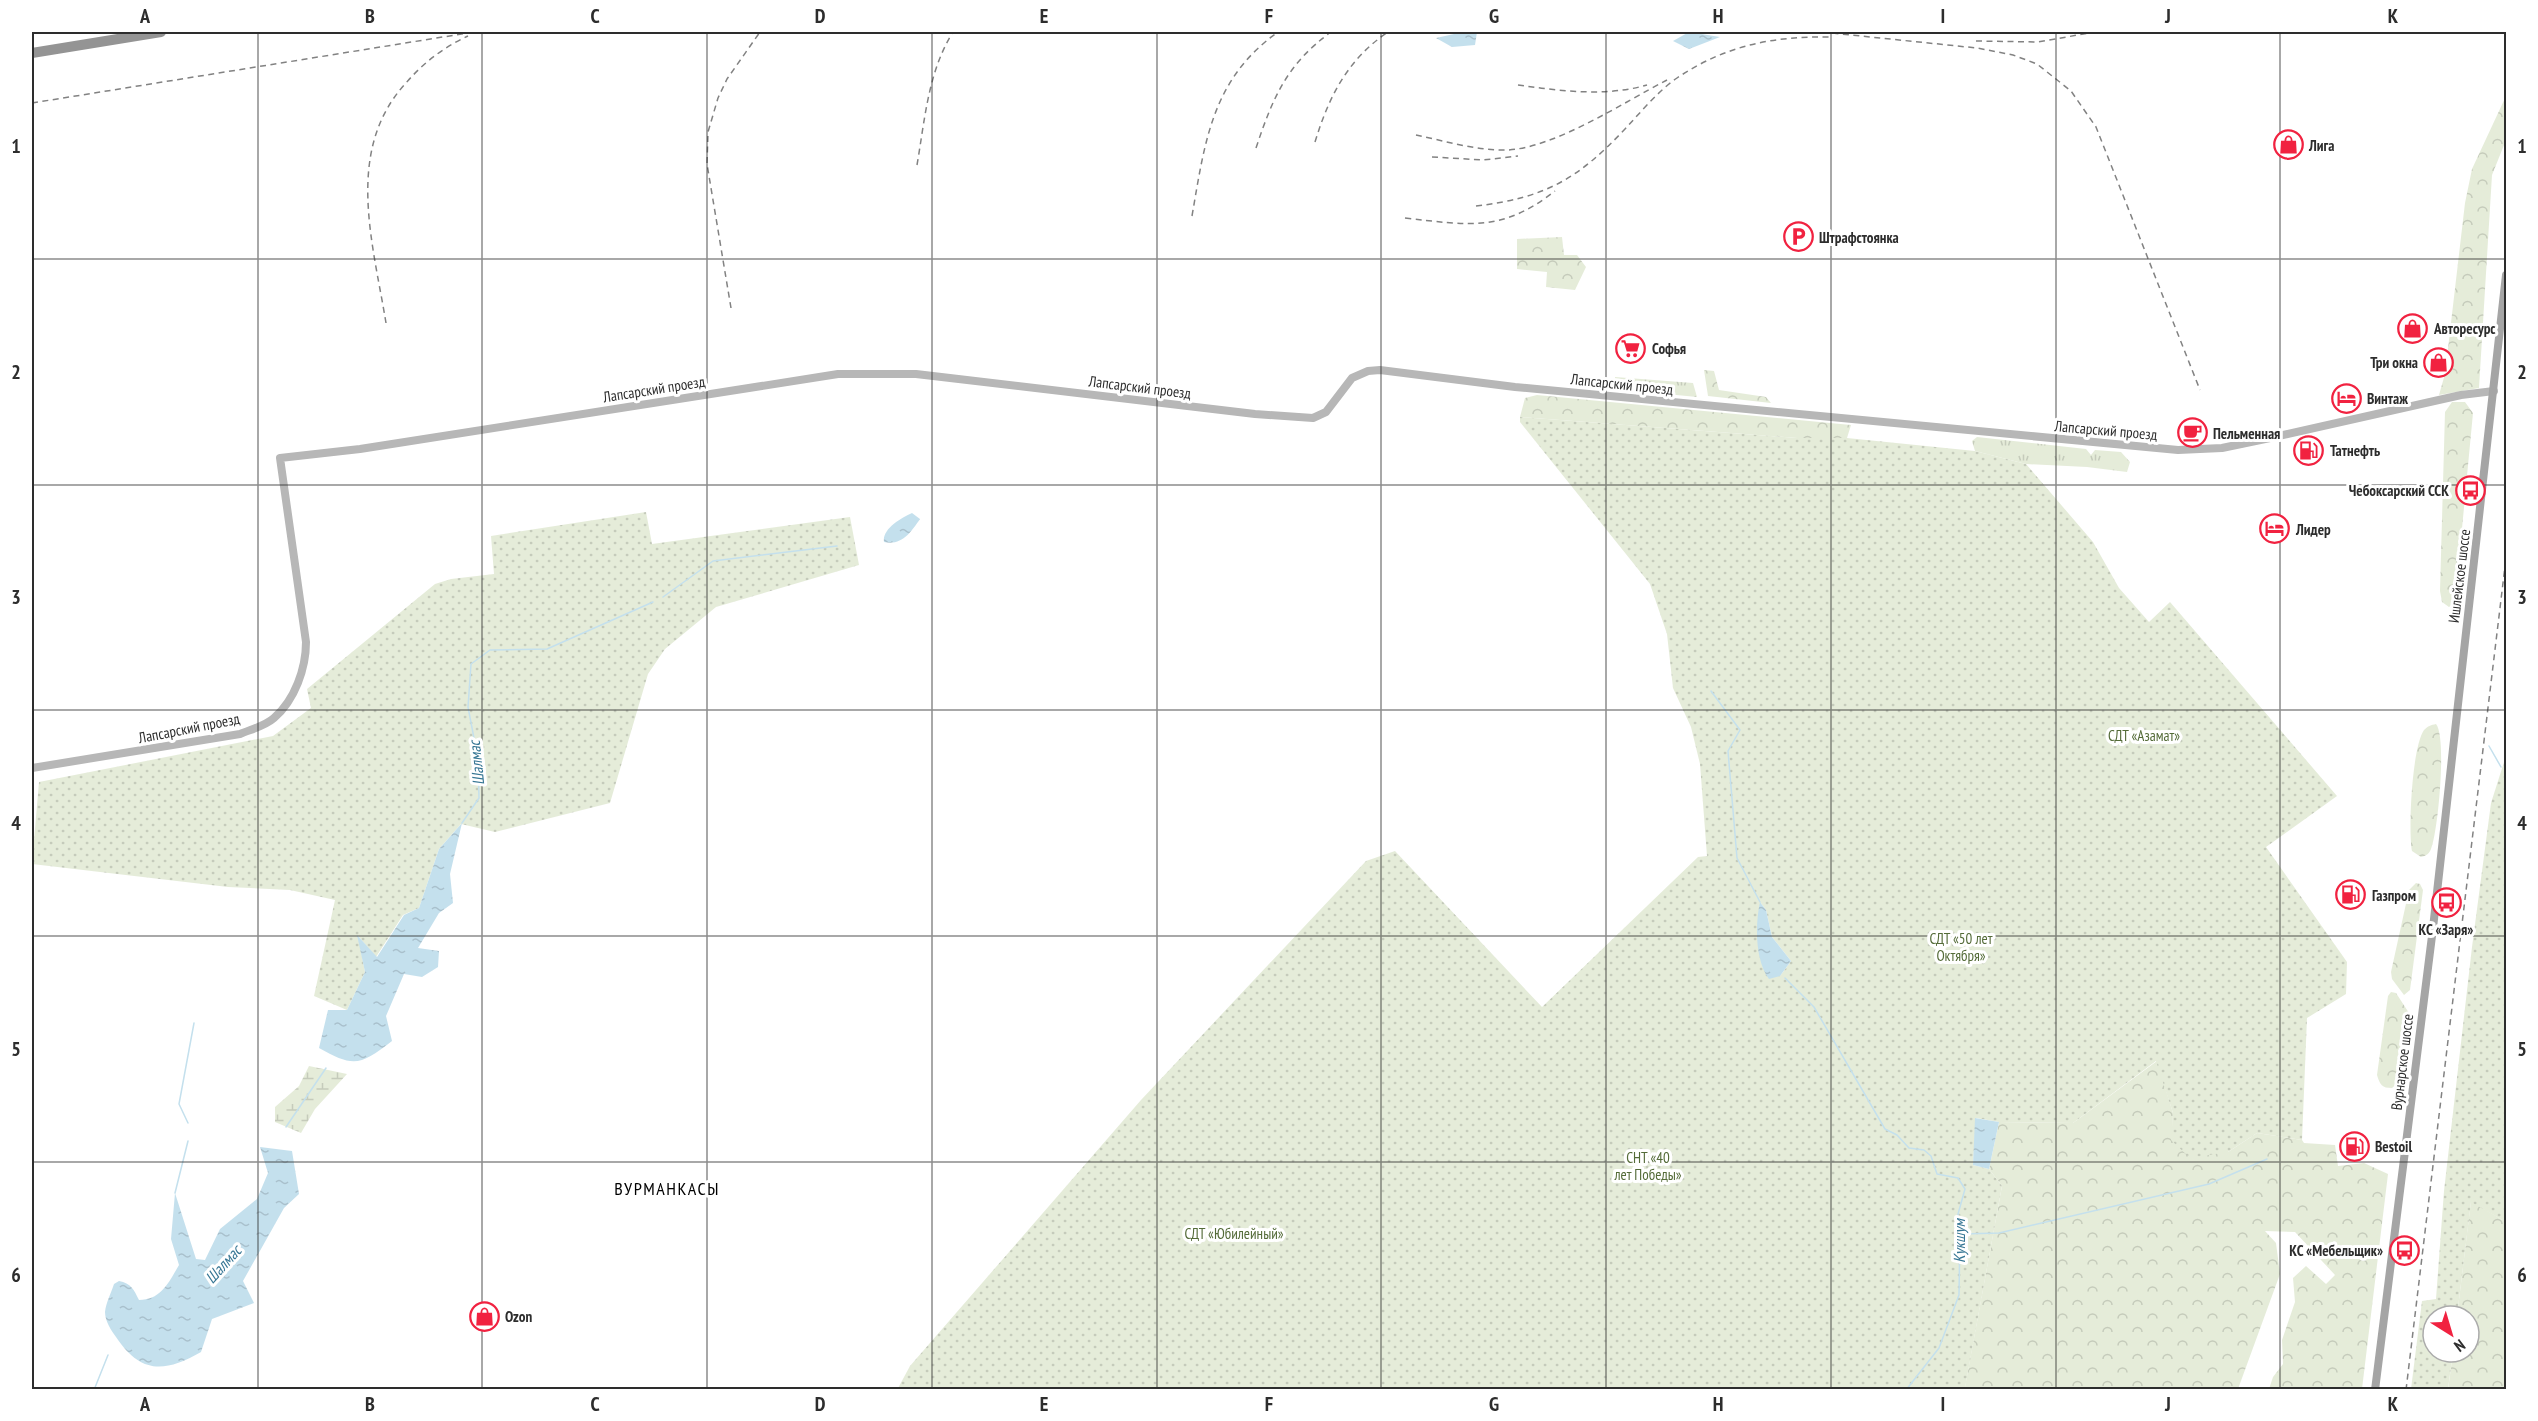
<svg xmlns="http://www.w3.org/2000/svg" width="2538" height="1421" viewBox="0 0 2538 1421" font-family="'PT Sans Narrow',sans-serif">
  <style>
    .grass { fill: url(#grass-tufts) }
    .forest { fill: url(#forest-crowns) }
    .wetland { fill: url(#wetland-marsh) }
    .park { fill: url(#park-dots); fill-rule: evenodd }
    .water { fill: url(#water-ripples) }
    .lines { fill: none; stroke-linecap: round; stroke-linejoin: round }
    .stream { stroke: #c4e0ed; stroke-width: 1.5 }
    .secondary { stroke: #b7b7b7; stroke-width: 8 }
    .primary { stroke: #a5a5a5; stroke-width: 8 }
    .highway { stroke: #949494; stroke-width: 10 }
    .rail { stroke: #828282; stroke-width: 1.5; stroke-dasharray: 6 4.5; stroke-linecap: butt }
    .grid { fill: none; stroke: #2d2d2d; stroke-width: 1.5; stroke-opacity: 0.55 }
    .labels { text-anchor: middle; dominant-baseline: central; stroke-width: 6; stroke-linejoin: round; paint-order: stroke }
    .poi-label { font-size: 15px; font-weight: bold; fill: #2d2d2d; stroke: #fff; text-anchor: start }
    .street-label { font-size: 15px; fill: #2d2d2d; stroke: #fff }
    .park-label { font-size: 15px; fill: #546b38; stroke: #fff }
    .water-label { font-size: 16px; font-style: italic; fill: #367694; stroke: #fff }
    .quarter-label { font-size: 18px; letter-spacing: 1.5px; fill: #000; stroke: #fff }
    .neatline { fill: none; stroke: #2d2d2d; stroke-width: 2 }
    .grid-label { font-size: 20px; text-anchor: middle; font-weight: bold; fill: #2d2d2d }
  </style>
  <defs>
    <pattern id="grass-tufts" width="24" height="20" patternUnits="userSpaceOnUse" patternTransform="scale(1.5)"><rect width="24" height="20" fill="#e5ecd9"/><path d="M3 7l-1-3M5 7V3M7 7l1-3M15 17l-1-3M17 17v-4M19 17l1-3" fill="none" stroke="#c5cbbb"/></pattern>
    <pattern id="forest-crowns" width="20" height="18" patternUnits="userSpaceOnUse" patternTransform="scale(1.5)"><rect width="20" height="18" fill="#e5ecd9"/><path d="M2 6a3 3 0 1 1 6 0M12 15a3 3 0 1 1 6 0" fill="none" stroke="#c5cbbb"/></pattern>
    <pattern id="wetland-marsh" width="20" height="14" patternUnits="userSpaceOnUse" patternTransform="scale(1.5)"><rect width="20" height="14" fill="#e5ecd9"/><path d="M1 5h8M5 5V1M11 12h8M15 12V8" fill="none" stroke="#c5cbbb"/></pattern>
    <pattern id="park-dots" width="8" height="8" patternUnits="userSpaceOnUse" patternTransform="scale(1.5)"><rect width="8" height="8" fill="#e5ecd9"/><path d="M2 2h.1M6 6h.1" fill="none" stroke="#c5cbbb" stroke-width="1.8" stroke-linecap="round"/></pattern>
    <pattern id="water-ripples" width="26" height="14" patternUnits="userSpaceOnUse" patternTransform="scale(1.5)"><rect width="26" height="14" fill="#c4e0ed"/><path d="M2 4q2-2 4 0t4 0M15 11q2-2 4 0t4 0" fill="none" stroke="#a9c0cc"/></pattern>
  </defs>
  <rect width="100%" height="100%" fill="#fff"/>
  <path class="grass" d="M1615,377L1693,383L1697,397L1615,389Z
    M1977,437L2086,449L2091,455L2095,450L2121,452L2130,462L2127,472L2087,467L2026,464L1975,451L1972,441Z"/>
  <path class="forest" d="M2506,96V140L2492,175L2479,388L2439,395L2445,374L2465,203L2472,169Z
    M1562,237L1564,255H1577L1586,267L1575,290L1546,287L1547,272L1517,269V239Z
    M1704,370L1714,371L1719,390L1766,397L1771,403L1708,396Z
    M1537,395L1851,425L1847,438H1797L1520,417L1525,398Z
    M2452,402H2465L2473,413L2455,602L2449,607L2442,602L2440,591L2445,412Z
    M2436,724C2447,737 2438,832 2431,849C2429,854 2426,856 2421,857L2412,851C2408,830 2412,747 2424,730C2428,726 2431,725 2436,724Z
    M2416,883L2420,884L2423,890L2410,990L2404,995L2392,979L2391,972L2409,890Z
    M2391,992L2396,993L2409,1013L2399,1082L2392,1088C2382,1088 2380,1085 2377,1075L2388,996Z
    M2157,1061L2173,1113L2172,1140L2228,1152L2257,1133L2302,1140L2304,1143L2335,1145L2338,1166L2364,1163L2388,1174L2362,1389H2269L2273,1377L2283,1364L2282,1340L2295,1302L2293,1278L2306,1266L2326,1284L2335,1275L2295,1232L2265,1231L2276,1243L2280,1274L2238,1389L1940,1390L1941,1386L1965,1387L2002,1186L1989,1169L1999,1122L2073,1123Z
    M2471,1201L2506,1222V1389L2448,1390L2453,1352H2469V1316H2457Z"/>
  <path class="wetland" d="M309,1066L347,1074L315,1109L301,1133L275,1122V1107L299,1086Z"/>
  <path class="park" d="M1520,417L1797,438H1847L1975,451L2026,464L2093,542L2119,588L2149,622L2170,602L2337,796L2266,847L2347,962L2346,994L2307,1018L2302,1140L2257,1133L2228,1152L2190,1158L2171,1140L2173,1113L2156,1061L2073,1123L1999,1122L1976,1118L1973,1165L1989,1169L2002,1186L1965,1388L897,1390L910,1366L1141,1100L1366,861L1395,851L1542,1007L1698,857L1707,856L1700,764L1691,727L1673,688L1667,634L1650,584L1520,422ZM1760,902L1766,910L1772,937L1791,961L1780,976Z
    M646,512L652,544L850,517L859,565L716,607L665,649L648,674L610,803L495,832L461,824L439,849L419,908L403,915L376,957L358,936L365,972L347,1010L314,996L335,900L290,890L228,887L32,864L39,782L273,736L311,708L307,689L435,584L451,579L494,574L491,536Z
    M2506,742V1222L2471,1202L2457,1316H2433V1352H2453L2448,1389H2411L2422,1301L2436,1299L2444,1191L2472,947L2491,803L2505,759Z"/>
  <path class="water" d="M1463,32H1477L1475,45L1452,47L1436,38Z
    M1689,32L1720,37L1689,49L1673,41Z
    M912,513L920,519C911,532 902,546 884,542C882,529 901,518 912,513Z
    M462,823L450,874L453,903L439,913L418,948L439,951L438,967L422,977L404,974L386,1016L392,1041C361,1065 354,1068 319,1048L328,1010H347L365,972L357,935L377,957L404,915L419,908L439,849Z
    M1760,902L1766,910L1772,937L1791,961L1780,976L1769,979C1755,960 1755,925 1760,902Z
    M1975,1118L1999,1122L1989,1169L1973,1165Z
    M260,1147L292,1151L299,1194L284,1208L243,1281L254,1303L212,1319L201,1352C164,1373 141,1374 116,1337C111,1330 105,1321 105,1312C106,1303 111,1293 114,1284L119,1281C131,1283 134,1290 139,1300C161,1300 169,1282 179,1265L171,1239L175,1193L196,1259L205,1260L220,1229L257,1199L268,1173Z"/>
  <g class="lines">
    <path class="stream" d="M663,597L713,561L837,546
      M1711,691L1740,730L1728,751L1737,858L1760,902
      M2489,746L2501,767
      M462,823L479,798L478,759L468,707L471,664L490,650L547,649L653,602
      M1785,978L1814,1007L1885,1129L1897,1135L1909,1148L1924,1150L1931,1156L1937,1174L1958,1178L1965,1189L1958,1214L1960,1232L1959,1295L1939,1348L1906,1390
      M188,1123L179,1104L194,1023
      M286,1127L326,1068
      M175,1193L188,1141
      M1961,1234L1999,1233L2209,1184L2267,1159
      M94,1390L108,1355"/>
    <path class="secondary" d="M32,768L240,734C252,729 265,726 274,718C295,700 306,668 306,642L280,458L360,449L838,374H916L1255,414L1313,418L1326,412L1352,378L1368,371L1380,370L1515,387L2178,450L2222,448L2270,438L2461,395L2494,391"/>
    <path class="primary" d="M2375,1390L2433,928L2506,275"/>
    <path class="highway" d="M32,53L161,32"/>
    <path class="rail" d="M1822,32L1977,48L2013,55L2037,64L2071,91L2096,127L2200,390
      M1976,41L2038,42L2095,32
      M1518,85C1561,91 1605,97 1647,85
      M32,103L474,32
      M1416,135C1445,141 1478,151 1507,150C1555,148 1624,102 1667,80
      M1315,142C1329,96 1348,59 1388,32
      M1256,148C1273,97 1287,64 1331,32
      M1432,157L1483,160L1518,156
      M917,165C925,119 928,72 953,32
      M1476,206C1545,198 1578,179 1625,129C1641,112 1657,92 1677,78C1726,45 1774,36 1832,37
      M1192,216C1205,141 1212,79 1278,32
      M1405,218C1469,225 1501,233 1555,191
      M731,308L707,164L708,132L718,98L727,79L760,32
      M386,323C373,243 344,150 406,83C423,63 444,47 468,36
      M2406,1390L2506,558"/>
  </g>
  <path class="grid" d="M258,32V1390M482,32V1390M707,32V1390M932,32V1390M1157,32V1390M1381,32V1390M1606,32V1390M1831,32V1390M2056,32V1390M2280,32V1390M32,259H2506M32,485H2506M32,710H2506M32,936H2506M32,1162H2506"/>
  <defs>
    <symbol id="shop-ring" viewBox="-11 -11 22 22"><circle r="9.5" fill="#fff" stroke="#f12240" stroke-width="1.5"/><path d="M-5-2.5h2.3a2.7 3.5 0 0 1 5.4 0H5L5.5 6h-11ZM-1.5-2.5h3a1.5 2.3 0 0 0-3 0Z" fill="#f12240"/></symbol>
    <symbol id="parking-ring" viewBox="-11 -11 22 22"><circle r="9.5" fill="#fff" stroke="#f12240" stroke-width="1.5"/><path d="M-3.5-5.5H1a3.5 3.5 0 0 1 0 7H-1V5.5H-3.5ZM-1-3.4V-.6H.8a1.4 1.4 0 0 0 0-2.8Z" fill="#f12240"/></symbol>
    <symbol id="supermarket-ring" viewBox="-11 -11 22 22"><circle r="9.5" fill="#fff" stroke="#f12240" stroke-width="1.5"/><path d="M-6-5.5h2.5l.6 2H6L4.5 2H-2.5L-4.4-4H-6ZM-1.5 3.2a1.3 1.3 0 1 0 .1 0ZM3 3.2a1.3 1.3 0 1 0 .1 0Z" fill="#f12240"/></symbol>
    <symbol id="hotel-ring" viewBox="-11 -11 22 22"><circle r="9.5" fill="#fff" stroke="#f12240" stroke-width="1.5"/><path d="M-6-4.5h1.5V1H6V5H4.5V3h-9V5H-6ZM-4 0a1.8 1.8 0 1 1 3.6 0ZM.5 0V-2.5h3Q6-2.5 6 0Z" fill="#f12240"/></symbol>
    <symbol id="cafe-ring" viewBox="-11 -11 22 22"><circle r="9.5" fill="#fff" stroke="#f12240" stroke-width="1.5"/><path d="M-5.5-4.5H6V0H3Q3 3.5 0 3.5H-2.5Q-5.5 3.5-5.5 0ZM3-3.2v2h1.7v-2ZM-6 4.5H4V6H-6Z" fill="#f12240"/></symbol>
    <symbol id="fuel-ring" viewBox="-11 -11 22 22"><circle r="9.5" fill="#fff" stroke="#f12240" stroke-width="1.5"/><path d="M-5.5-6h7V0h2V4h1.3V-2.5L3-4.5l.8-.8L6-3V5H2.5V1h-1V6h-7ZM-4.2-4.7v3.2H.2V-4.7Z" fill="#f12240"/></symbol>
    <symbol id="bus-ring" viewBox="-11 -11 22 22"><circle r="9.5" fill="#fff" stroke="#f12240" stroke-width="1.5"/><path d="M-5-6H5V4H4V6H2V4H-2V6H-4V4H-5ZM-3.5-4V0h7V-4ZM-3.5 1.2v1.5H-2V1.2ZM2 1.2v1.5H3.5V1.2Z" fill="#f12240"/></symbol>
  </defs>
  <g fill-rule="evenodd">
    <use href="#shop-ring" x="2272" y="128" width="33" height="33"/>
    <use href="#parking-ring" x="1782" y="220" width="33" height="33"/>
    <use href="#shop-ring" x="2396" y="312" width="33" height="33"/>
    <use href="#supermarket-ring" x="1614" y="332" width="33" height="33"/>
    <use href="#shop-ring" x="2422" y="346" width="33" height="33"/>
    <use href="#hotel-ring" x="2330" y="382" width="33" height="33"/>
    <use href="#cafe-ring" x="2176" y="416" width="33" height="33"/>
    <use href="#fuel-ring" x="2292" y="434" width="33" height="33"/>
    <use href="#bus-ring" x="2454" y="474" width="33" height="33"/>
    <use href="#hotel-ring" x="2258" y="512" width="33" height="33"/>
    <use href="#fuel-ring" x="2334" y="878" width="33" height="33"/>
    <use href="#bus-ring" x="2430" y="886" width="33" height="33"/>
    <use href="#fuel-ring" x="2338" y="1130" width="33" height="33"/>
    <use href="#bus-ring" x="2388" y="1234" width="33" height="33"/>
    <use href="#shop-ring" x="468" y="1300" width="33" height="33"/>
  </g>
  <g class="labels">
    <g class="poi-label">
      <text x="2309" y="145">Лига</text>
      <text x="1819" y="237">Штрафстоянка</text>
      <text x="2434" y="328">Авторесурс</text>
      <text x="1652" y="348">Софья</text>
      <text x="2418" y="362" text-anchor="end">Три окна</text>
      <text x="2367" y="398">Винтаж</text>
      <text x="2213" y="433">Пельменная</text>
      <text x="2330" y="450">Татнефть</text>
      <text x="2449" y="490" text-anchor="end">Чебоксарский ССК</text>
      <text x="2296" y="529">Лидер</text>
      <text x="2372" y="895">Газпром</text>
      <text x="2446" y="929" text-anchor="middle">КС «Заря»</text>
      <text x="2375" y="1146">Bestoil</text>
      <text x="2383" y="1250" text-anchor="end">КС «Мебельщик»</text>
      <text x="505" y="1316">Ozon</text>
    </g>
    <g class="street-label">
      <text transform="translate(1622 384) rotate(6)">Лапсарский проезд</text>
      <text transform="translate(1140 387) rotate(7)">Лапсарский проезд</text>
      <text transform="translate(654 389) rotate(-9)">Лапсарский проезд</text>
      <text transform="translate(2106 430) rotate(5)">Лапсарский проезд</text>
      <text transform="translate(2459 576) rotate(-83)">Ишлейское шоссе</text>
      <text transform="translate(189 728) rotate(-11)">Лапсарский проезд</text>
      <text transform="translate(2402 1062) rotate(-83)">Вурнарское шоссе</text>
    </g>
    <g class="park-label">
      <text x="2144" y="735">СДТ «Азамат»</text>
      <text x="1961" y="938">СДТ «50 лет<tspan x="1961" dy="17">Октября»</tspan></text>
      <text x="1648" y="1157">СНТ «40<tspan x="1648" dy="17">лет Победы»</tspan></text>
      <text x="1234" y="1233">СДТ «Юбилейный»</text>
    </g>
    <g class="water-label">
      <text transform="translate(476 763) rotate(-96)">Шалмас</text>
      <text transform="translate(1959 1241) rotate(-90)">Кукшум</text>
      <text transform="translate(223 1264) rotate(-48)">Шалмас</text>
    </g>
    <g class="quarter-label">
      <text x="667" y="1188">ВУРМАНКАСЫ</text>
    </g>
  </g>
  <rect width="2538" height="1421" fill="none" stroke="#ffffff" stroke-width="66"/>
  <g transform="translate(2451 1334) rotate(143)"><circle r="28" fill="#ffffff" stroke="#ababab" stroke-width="1.5"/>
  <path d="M0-4.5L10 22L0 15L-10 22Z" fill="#f12240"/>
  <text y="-9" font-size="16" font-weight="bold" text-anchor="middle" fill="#2d2d2d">N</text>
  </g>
  <rect x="33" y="33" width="2472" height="1355" class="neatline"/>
  <g class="grid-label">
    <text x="145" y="23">A</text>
    <text x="370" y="23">B</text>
    <text x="595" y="23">C</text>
    <text x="820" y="23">D</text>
    <text x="1044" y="23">E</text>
    <text x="1269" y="23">F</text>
    <text x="1494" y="23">G</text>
    <text x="1718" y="23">H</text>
    <text x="1943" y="23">I</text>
    <text x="2168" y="23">J</text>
    <text x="2393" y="23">K</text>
    <text x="16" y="153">1</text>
    <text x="2522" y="153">1</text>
    <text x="16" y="379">2</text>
    <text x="2522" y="379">2</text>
    <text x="16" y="604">3</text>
    <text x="2522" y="604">3</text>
    <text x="16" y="830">4</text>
    <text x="2522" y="830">4</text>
    <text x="16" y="1056">5</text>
    <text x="2522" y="1056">5</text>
    <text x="16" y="1282">6</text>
    <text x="2522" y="1282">6</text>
    <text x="145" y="1411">A</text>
    <text x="370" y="1411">B</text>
    <text x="595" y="1411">C</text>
    <text x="820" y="1411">D</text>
    <text x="1044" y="1411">E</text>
    <text x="1269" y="1411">F</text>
    <text x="1494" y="1411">G</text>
    <text x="1718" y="1411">H</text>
    <text x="1943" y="1411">I</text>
    <text x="2168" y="1411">J</text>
    <text x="2393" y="1411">K</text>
  </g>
</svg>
